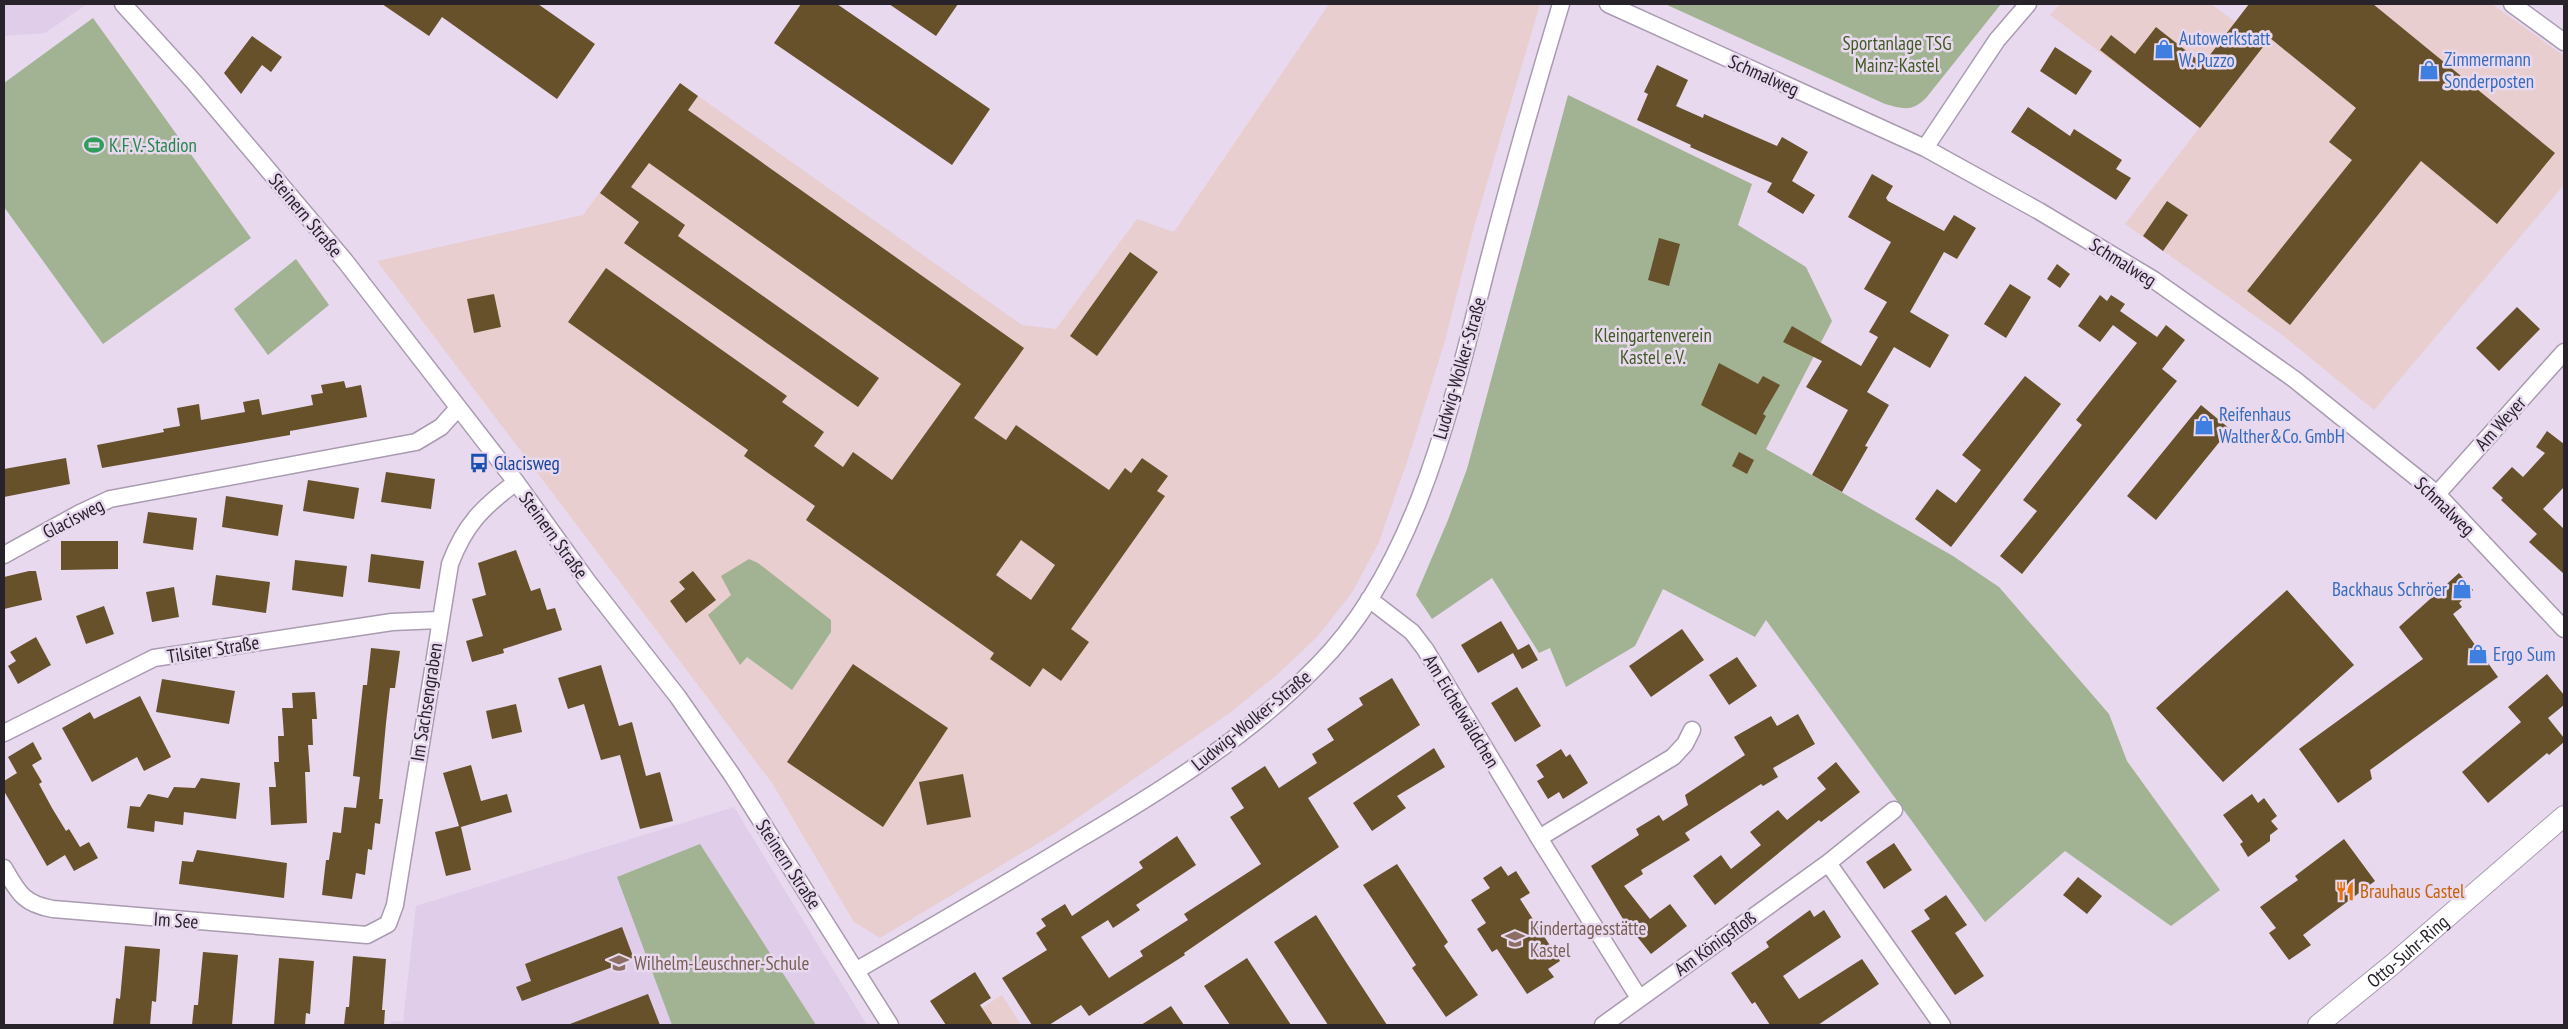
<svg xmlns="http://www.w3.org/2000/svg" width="2568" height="1029" viewBox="0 0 2568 1029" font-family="'PT Sans Narrow',sans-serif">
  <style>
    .commercial { fill: #e8cece }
    .built { fill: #dfcde9 }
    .green { fill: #a1b392 }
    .building { fill: #67512b; fill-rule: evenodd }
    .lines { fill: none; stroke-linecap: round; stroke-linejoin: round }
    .minor-casing { stroke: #a99bb0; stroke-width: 19 }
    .tertiary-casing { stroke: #a99bb0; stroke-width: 22 }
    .minor { stroke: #fff; stroke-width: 16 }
    .tertiary { stroke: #fff; stroke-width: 20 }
    .labels { text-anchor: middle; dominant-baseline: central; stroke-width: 5; stroke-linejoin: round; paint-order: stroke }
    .shop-label { font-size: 19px; fill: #366cbe; stroke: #e8d9ef; text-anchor: start }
    .park-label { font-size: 19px; fill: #3f5b21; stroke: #e8d9ef }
    .street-label { font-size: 19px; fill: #28232b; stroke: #e8d9ef }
    .leisure-label { font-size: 19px; fill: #27864d; stroke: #e8d9ef; text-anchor: start }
    .transit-label { font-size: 19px; fill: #164399; stroke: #e8d9ef; text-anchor: start }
    .food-label { font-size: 19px; fill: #c56008; stroke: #e8d9ef; text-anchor: start }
    .education-label { font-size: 19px; fill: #785e54; stroke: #e8d9ef; text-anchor: start }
  </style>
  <rect width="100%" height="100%" fill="#e8d9ef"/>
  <path class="commercial" d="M1329,4H1540L1474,227L1444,344L1408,459L1379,542L1353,591L1319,635L1278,674L1231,712L1057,832L880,938L854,922L772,783L377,261L583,215L680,83L1022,325L1056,329L1137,219L1174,232Z
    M2060,4H2211L2265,44L2297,4H2492L2564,56V185L2374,410L2281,334L2125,224L2200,127L2050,15Z
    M1002,995L1021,1025H955Z"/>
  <path class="built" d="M4,4H87L45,33L4,36Z
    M734,807L867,1025H390L391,1021L403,1022L416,906Z"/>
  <path class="green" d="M1665,4H2001L1926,98C1912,112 1903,109 1885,104Z
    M93,18L251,238L103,344L4,207V83Z
    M1568,95L1752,184L1738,225L1806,267L1832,321L1766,449L1953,556L1999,587L2109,714L2127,761L2220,890L2171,926L2065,851L1985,922L1766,620L1755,637L1663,589L1635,646L1566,687L1550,648L1539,653L1492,578L1432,619L1416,595L1448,520L1467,469Z
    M296,259L329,305L268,355L234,309Z
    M749,559L758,563L831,620V632L792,690L747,657L740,665L708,615L731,595L721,576Z
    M700,844L816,1025H672L617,877Z"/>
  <path class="building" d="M382,4H538L595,44L557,99L442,17L429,36Z
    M801,4H837L990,109L952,165L774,43Z
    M889,4H958L936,36Z
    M2249,4H2373L2555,153L2497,224L2421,161L2290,325L2247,291L2352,160L2329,142L2356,108L2270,38L2200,128L2100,50L2111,35L2135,54L2156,27L2203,64Z
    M252,36L282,57L271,72L262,65L241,94L224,73Z
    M2055,47L2092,71L2076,95L2040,71Z
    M1657,65L1688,80L1676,106L1703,118L1704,114L1777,146L1782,137L1808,152L1792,181L1815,195L1803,214L1767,192L1772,183L1690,147L1691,145L1637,120L1648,94L1644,92Z
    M680,83L698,96L688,110L1024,348L974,418L1006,440L1016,425L1109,490L1125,468L1131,473L1142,458L1168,476L1157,491L1165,496L1071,629L1089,642L1061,681L1043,668L1030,687L990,659L994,653L806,520L815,506L744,456L748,450L568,322L606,268L787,396L782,402L824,432L814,446L843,467L853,452L892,480L961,384L649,163L631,187L685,225L678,236L879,378L858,407L624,243L639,222L600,193ZM1021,540L1055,565L1031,600L996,575Z
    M2028,107L2070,136L2074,129L2122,160L2116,169L2131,178L2116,200L2011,132Z
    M1872,174L1893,186L1886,198L1888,201L1944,231L1954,215L1976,228L1957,259L1944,252L1910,312L1949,335L1930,368L1894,347L1867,392L1889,405L1865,446L1868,447L1842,492L1812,475L1848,410L1806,387L1822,361L1783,342L1792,326L1861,366L1878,337L1869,332L1887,302L1864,289L1891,242L1848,217Z
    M2167,201L2188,215L2163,251L2143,236Z
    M1659,238L1680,244L1669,286L1648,280Z
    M1130,252L1158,272L1097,356L1070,336Z
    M2057,264L2070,274L2060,288L2047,279Z
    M2010,284L2031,297L2006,338L1984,324Z
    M494,294L501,327L474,333L467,299Z
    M2100,295L2107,301L2111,295L2125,304L2120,311L2157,337L2166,325L2185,340L2162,369L2177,381L2022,574L2000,556L2037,511L2023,500L2082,425L2076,420L2137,343L2113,325L2100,342L2078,326Z
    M2517,307L2540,329L2499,371L2476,348Z
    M1719,363L1758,384L1763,376L1780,385L1763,414L1766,416L1756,435L1701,405Z
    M2025,376L2061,404L1951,547L1915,519L1937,489L1956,503L1981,470L1962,455Z
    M344,381L346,388L361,385L367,417L290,431V435L102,468L97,445L164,432L163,429L180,426L177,408L199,404L201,420L245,412L243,402L259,399L262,415L313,405L311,395L323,393L321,385Z
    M2201,405L2230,429L2156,520L2127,496Z
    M2547,431L2564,444V487L2543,509L2564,529V574L2529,542L2537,534L2501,500L2503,498L2492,488L2512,467L2523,477L2545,453L2536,447Z
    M1739,452L1754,460L1747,474L1732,466Z
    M66,458L70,484L4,497V469Z
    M386,472L435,479L431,509L381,502Z
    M308,480L359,488L354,519L303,511Z
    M226,496L283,505L278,536L222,527Z
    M148,512L197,518L193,550L143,543Z
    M61,541H118V569L61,570Z
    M516,550L531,591L540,588L547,610L555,608L562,630L503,649L504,653L472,662L466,641L483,636L472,599L486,595L478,563Z
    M371,554L424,561L420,589L368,582Z
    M295,560L347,566L343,597L292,590Z
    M29,571H36L42,600L4,609V577Z
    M693,571L716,600L686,623L670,601L685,589L679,582Z
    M2459,573L2473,590L2459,603L2462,607L2453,614L2498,677L2370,770L2372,779L2338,803L2299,749L2423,659L2399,627Z
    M216,575L270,582L266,613L212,605Z
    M174,587L179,617L152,622L146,592Z
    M2287,590L2354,665L2223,782L2156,708Z
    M104,606L114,634L86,644L76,616Z
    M1501,621L1518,650L1529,644L1538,660L1522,669L1513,653L1478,673L1461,645Z
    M1682,629L1704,660L1651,697L1629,666Z
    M36,637L51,665L18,684L8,666L16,661L10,652Z
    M371,648L400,651L395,688H390L386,723L379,799H383L380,824L375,823L372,850L368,849L365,875L356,873L352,899L322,895L326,860H329L333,832L341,833L344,807L356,808L360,777L353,776L363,685H367Z
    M1737,657L1757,686L1729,705L1709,675Z
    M853,664L948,728L883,827L787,762Z
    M601,665L619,726L632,722L646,776L660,772L673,821L640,829L620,755L601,760L584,704L568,709L558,678Z
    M2547,674L2564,695V705L2548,718L2564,738V742L2549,755L2547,753L2488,803L2462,772L2521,722L2508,707Z
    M1392,678L1420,725L1308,798L1339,847L1184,953L1185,955L1089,1016L1081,1005L1049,1025H1032L1002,978L1047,950L1036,933L1046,926L1041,919L1065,904L1072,916L1143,868L1139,862L1177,836L1196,865L1136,905L1140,910L1113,928L1108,920L1081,937L1109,978L1143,956L1140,951L1188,920L1184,914L1261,864L1230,817L1244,808L1231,788L1265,766L1279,788L1317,763L1312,754L1334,740L1327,729L1363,705L1359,698Z
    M162,679L235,691L229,724L156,712Z
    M1517,687L1541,726L1515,742L1491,703Z
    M315,692L317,719H312L313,745H308L310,772H305L307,823L271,825L269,787H276L274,762H279L278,736H284L282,708H293L292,693Z
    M140,696L171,757L144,771L137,757L92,782L62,728L90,712L94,719Z
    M516,704L522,732L492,739L486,711Z
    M1798,714L1815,744L1773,768L1778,777L1763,786L1761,784L1685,833L1690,840L1641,870L1643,874L1624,886L1650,919L1670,904L1687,926L1651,954L1623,919L1591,866L1639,835L1636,829L1659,815L1663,821L1688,805L1685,795L1745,755L1734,737L1771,716L1777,726Z
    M33,742L42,759L32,765L42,782L39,784L52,808L66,831L69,829L80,847L89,842L98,858L74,871L65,855L47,866L4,791V781L17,773L8,757Z
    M1434,748L1445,767L1397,796L1406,808L1372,831L1353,803Z
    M1561,749L1566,757L1570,754L1588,783L1563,799L1559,792L1548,799L1537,781L1544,777L1536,765Z
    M1836,762L1860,792L1821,822L1819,820L1715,905L1693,876L1721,855L1731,869L1761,845L1750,832L1778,810L1787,820L1826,789L1817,778Z
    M471,765L481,801L507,794L512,812L461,827L471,870L446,876L435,832L459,826L443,773Z
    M963,774L971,817L927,825L919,782Z
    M201,778L240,783L236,819L184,812L183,825L155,821L154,832L127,828L130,806L140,807L148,794L168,798L174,787L195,788Z
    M2252,794L2258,803L2264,798L2277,816L2271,821L2278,829L2270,835V841L2248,857L2240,844L2243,842L2223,815Z
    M2344,839L2375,881L2303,935L2311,945L2289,960L2269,933L2276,928L2260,907L2298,880L2295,876Z
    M1894,843L1912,870L1884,889L1866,862Z
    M197,850L287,863L284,898L179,884L182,861L193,862Z
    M1397,864L1448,942L1444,946L1478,995L1446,1017L1412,968L1416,965L1363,885Z
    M1501,866L1508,876L1516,871L1530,893L1520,899L1560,961L1548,969L1554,977L1527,994L1497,949L1492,952L1477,929L1486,923L1471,900L1490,888L1483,878Z
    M2078,877L2102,896L2087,914L2063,895Z
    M1946,895L1967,925L1955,933L1984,976L1955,995L1911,931L1930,919L1924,910Z
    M1810,910L1814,917L1824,910L1841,937L1783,976L1799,999L1862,959L1879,984L1818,1025H1770L1755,1002L1752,1004L1731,973L1769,947L1766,942Z
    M1316,915L1344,959L1387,1025H1328L1274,942Z
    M622,927L634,959L522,1001L516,987L531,981L525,964Z
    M125,946L160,949L156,1002L152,1001L150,1025H113L116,998L120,999Z
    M203,952L238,955L232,1025H192L194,1005H198Z
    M353,956L386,959L382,1010H385L384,1025H344L346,1007H349Z
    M279,958L314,961L310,1014L306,1013L305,1025H274Z
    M1247,958L1291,1025H1230L1204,986Z
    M975,972L991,998L980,1005L993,1025H946L930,1001Z
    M648,994L660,1025H570V1024Z
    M1171,1006L1184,1025H1141Z"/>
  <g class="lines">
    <defs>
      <path id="minor" d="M123,4L193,81L345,261L516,482L588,582L678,697L732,775L890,1025
        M1608,4L1925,148L2039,211L2154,280L2294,379L2437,494L2564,629
        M2512,4L2564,42
        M1925,148L1997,40L2028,4
        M2437,494L2564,352
        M4,555L80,513L110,499L416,442L441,427L458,408
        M1369,599L1412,632L1425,649L1539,838L1639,998
        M4,733L154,658L392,622L439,620
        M1539,838L1673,757L1685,744L1692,730
        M1828,863L1894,810
        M4,868C18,892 23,904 53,909L367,935L388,924L395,905L450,564C465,524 483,507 516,482
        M857,970C930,928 1004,885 1076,841C1161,791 1248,737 1317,666C1421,562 1454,392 1490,255C1512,171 1536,87 1561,4
        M1603,1025L1828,863L1942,1025"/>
      <g id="tertiary">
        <path id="s1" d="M2318,1025L2393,964L2564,816"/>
      </g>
    </defs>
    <use href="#minor" class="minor-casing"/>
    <use href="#tertiary" class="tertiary-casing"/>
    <use href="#minor" class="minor"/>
    <use href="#tertiary" class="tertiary"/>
  </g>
  <defs>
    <symbol id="shop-bare" viewBox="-9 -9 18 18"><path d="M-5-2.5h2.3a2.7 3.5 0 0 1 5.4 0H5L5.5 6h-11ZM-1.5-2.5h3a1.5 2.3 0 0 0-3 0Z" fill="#3f7fe0" stroke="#e8d9ef" stroke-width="2.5" paint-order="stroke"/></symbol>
    <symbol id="stadium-bare" viewBox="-9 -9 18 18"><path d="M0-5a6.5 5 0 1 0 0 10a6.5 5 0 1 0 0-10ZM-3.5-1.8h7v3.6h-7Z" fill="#2e9e5b" stroke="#e8d9ef" stroke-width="2.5" paint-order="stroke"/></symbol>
    <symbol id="bus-bare" viewBox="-9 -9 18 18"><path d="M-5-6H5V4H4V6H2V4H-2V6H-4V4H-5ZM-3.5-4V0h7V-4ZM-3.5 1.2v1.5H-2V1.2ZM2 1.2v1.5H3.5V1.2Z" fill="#1a4fb4" stroke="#e8d9ef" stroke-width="2.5" paint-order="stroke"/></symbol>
    <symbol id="restaurant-bare" viewBox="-9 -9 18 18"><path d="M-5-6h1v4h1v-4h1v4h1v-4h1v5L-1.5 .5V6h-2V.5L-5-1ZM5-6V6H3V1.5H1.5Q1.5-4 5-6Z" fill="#e8710a" stroke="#e8d9ef" stroke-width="2.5" paint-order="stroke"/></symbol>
    <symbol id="school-bare" viewBox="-9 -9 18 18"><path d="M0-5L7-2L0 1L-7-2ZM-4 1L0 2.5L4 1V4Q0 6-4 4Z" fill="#8d6e63" stroke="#e8d9ef" stroke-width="2.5" paint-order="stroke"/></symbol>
  </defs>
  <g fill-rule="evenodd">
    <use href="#shop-bare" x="2150" y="35" width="28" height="28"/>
    <use href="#shop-bare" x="2415" y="56" width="28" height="28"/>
    <use href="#stadium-bare" x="80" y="131" width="28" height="28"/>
    <use href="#shop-bare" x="2190" y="411" width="28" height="28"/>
    <use href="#bus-bare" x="465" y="449" width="28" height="28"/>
    <use href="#shop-bare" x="2448" y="575" width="28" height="28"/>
    <use href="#shop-bare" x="2464" y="640" width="28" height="28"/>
    <use href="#restaurant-bare" x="2331" y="877" width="28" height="28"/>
    <use href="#school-bare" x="1501" y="925" width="28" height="28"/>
    <use href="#school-bare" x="605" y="949" width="28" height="28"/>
  </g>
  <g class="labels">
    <g class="shop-label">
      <text x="2179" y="38">Autowerkstatt<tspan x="2179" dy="22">W. Puzzo</tspan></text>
      <text x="2444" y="59">Zimmermann<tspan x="2444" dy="22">Sonderposten</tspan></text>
      <text x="2219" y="414">Reifenhaus<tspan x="2219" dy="22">Walther&amp;Co. GmbH</tspan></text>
      <text x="2447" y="589" text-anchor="end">Backhaus Schröer</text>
      <text x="2493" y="654">Ergo Sum</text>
    </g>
    <g class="park-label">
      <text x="1897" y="43">Sportanlage TSG<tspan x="1897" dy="22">Mainz-Kastel</tspan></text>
      <text x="1653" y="335">Kleingartenverein<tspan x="1653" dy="22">Kastel e.V.</tspan></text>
    </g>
    <g class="street-label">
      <text transform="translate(1764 75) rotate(24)">Schmalweg</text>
      <text transform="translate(306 215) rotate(50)">Steinern Straße</text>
      <text transform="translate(2123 262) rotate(32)">Schmalweg</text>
      <text transform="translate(1459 368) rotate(-74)">Ludwig-Wolker-Straße</text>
      <text transform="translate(2500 423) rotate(-48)">Am Weyer</text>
      <text transform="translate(2445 506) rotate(44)">Schmalweg</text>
      <text transform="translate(73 518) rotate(-27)">Glacisweg</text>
      <text transform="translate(554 535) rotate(54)">Steinern Straße</text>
      <text transform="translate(213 649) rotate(-9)">Tilsiter Straße</text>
      <text transform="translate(426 702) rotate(-81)">Im Sachsengraben</text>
      <text transform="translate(1462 711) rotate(59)">Am Eichelwäldchen</text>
      <text transform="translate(1251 720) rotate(-39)">Ludwig-Wolker-Straße</text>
      <text transform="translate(789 864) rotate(57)">Steinern Straße</text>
      <text transform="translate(176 920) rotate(4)">Im See</text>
      <text transform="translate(1715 943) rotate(-36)">Am Königsfloß</text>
      <text stroke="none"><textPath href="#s1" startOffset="116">Otto-Suhr-Ring</textPath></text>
    </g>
    <g class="leisure-label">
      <text x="109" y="145">K.F.V.-Stadion</text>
    </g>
    <g class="transit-label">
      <text x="494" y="463">Glacisweg</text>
    </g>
    <g class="food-label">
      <text x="2360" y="891">Brauhaus Castel</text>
    </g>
    <g class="education-label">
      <text x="1530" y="928">Kindertagesstätte<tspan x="1530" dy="22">Kastel</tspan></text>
      <text x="634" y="963">Wilhelm-Leuschner-Schule</text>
    </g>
  </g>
  <rect width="2568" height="1029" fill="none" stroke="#28232b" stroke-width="10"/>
</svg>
